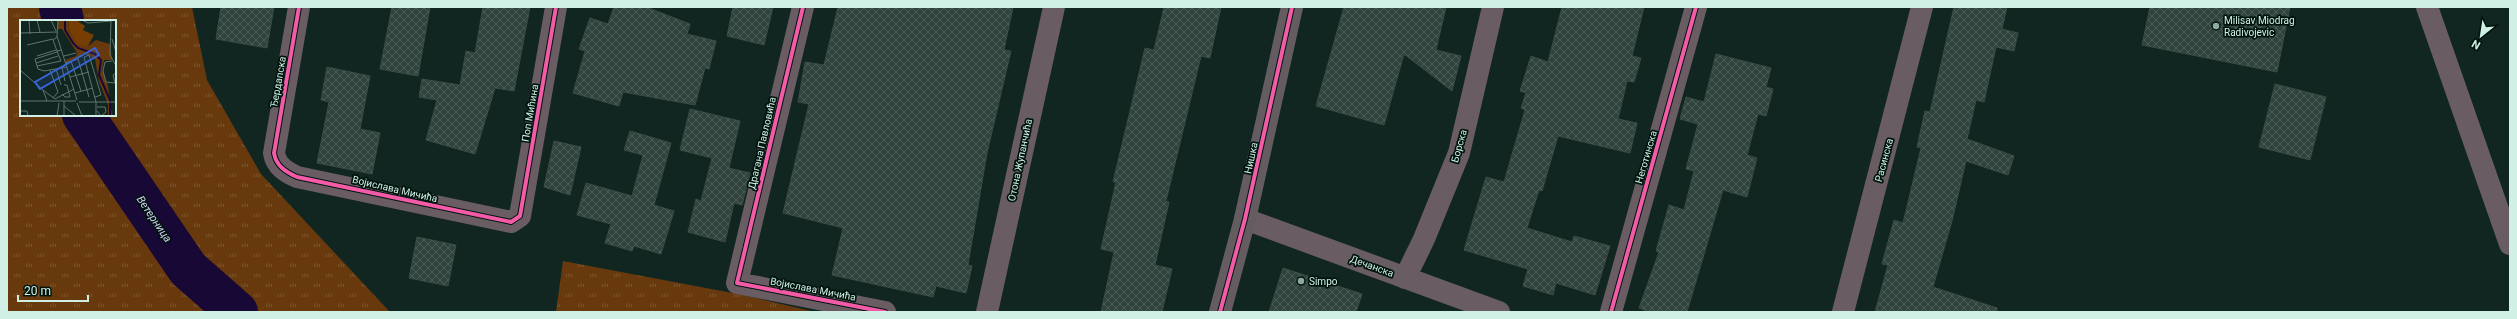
<svg xmlns="http://www.w3.org/2000/svg" width="2517" height="319" viewBox="0 0 2517 319" font-family="Roboto,sans-serif">
  <style>
    .grass { fill: url(#grass-tufts); fill-rule: evenodd }
    .lines { fill: none; stroke-linecap: round; stroke-linejoin: round }
    .river { stroke: #180836; stroke-width: 42 }
    .building { fill: url(#building-cross-hatch); stroke: #3a4c44 }
    .minor { stroke: #695c62; stroke-width: 22 }
    .major { stroke: #655c62; stroke-width: 22 }
    .cycleway-casing { stroke: #00140e; stroke-width: 6 }
    .cycleway { stroke: #f35aa7; stroke-width: 4 }
    .poi-dot { fill: #8da9a1; stroke: #00140e; stroke-width: 1.5 }
    .labels { text-anchor: middle; dominant-baseline: central; stroke-width: 3.5; stroke-linejoin: round; paint-order: stroke }
    .poi-label { font-size: 10px; fill: #d0f0e6; stroke: #00140e; text-anchor: start }
    .street-label { font-size: 10px; fill: #d0f0e6; stroke: #00140e }
    .water-label { font-size: 11px; font-style: italic; fill: #d6cdf7; stroke: #00140e }
    .inset-river { fill: none; stroke: #180836; stroke-width: 2 }
    .inset-road { fill: none; stroke: #5d7670; stroke-width: 1 }
    .view { fill: #3866da; fill-opacity: 0.15; stroke: #3866da; stroke-width: 2 }
    .inset-edge { fill: none; stroke: #d0f0e6; stroke-width: 2 }
  </style>
  <defs>
    <pattern id="grass-tufts" width="24" height="20" patternUnits="userSpaceOnUse"><rect width="24" height="20" fill="#68390d"/><path d="M3 7l-1-3M5 7V3M7 7l1-3M15 17l-1-3M17 17v-4M19 17l1-3" fill="none" stroke="#7d5630"/></pattern>
    <pattern id="building-cross-hatch" width="8" height="8" patternUnits="userSpaceOnUse"><rect width="8" height="8" fill="#30433c"/><path d="M0 0l8 8M0 8l8-8" fill="none" stroke="#4d5e58"/></pattern>
  </defs>
  <rect width="100%" height="100%" fill="#112521"/>
  <path class="grass" d="M7,7H192L207,80L261,174L390,312H7ZM21,21H115V115H21Z
    M563,261L743,295L815,312H556Z"/>
  <g class="lines">
    <path class="river" d="M60,7L63,21
      M83,115L188,269L237,312"/>
  </g>
  <path class="building" d="M221,7H274L267,48L216,39Z
    M392,7H430L418,76L380,69Z
    M483,7H530L514,91L495,88L475,154L426,140L437,100L419,97L422,79L460,85L466,51L475,53Z
    M614,7H646L690,24L687,34L716,41L709,69L705,68L695,105L623,92L619,106L573,93L585,51L579,49L590,18L608,24Z
    M733,7H773L764,45L727,36Z
    M838,7H1013L1004,50L1011,51L987,153L968,265L972,266L966,293L936,286L933,297L832,275L843,228L783,213L809,104L798,102L805,62L824,65Z
    M1164,7H1221L1210,58L1201,56L1166,201L1169,202L1155,265L1172,269L1162,312H1101L1114,252L1101,249L1116,182H1113L1145,48L1154,50Z
    M1344,7H1446L1436,50L1461,56L1452,91L1404,54L1384,125L1316,106Z
    M1562,7H1644L1632,56L1641,58L1634,82L1627,81L1618,119L1637,123L1630,153L1558,136L1542,191L1539,190L1527,228L1572,242L1574,236L1610,246L1595,295L1556,283L1553,295L1523,286L1528,269L1464,250L1486,177L1504,182L1525,110L1521,108L1526,93L1520,91L1531,56L1548,62Z
    M1954,7H2007L2002,29L2018,33L2014,51L1996,47L1984,102L1976,100L1967,139L2014,156L2008,175L1966,161L1952,221L1933,287L1997,308V312H1875L1888,265L1882,264L1894,220L1903,223L1921,148L1917,147L1925,111L1930,112Z
    M2150,7H2290L2277,72L2142,45Z
    M1716,54L1771,68L1766,87L1773,89L1766,116L1758,114L1747,155L1757,158L1747,197L1723,190L1687,312H1650L1639,308L1659,252L1656,251L1669,205L1684,210L1694,171L1686,169L1698,124L1680,119L1686,97L1704,102Z
    M327,67L370,76L360,129L380,133L372,174L317,163L329,102L321,100Z
    M2275,84L2326,97L2310,160L2259,147Z
    M690,109L740,121L729,168L750,173L742,205L734,203L725,242L688,232L696,199L701,201L712,158L680,150Z
    M630,131L671,143L654,205L674,211L661,254L634,246L632,251L605,243L611,224L577,215L586,183L632,196L643,155L624,150Z
    M554,141L581,147L570,195L544,187Z
    M417,237L456,245L448,286L409,278Z
    M1283,268L1362,294L1356,312H1269Z"/>
  <g class="lines">
    <path class="minor" d="M299,7L274,153C276,166 286,172 297,177L511,222L520,216L556,7
      M803,7L737,283L885,312
      M2427,7L2510,244
      M1245,219L1499,312
      M1405,278L1424,239L1459,153L1493,7
      M987,312L1054,7
      M1611,312L1696,7
      M1843,312L1922,7"/>
    <path class="major" d="M1220,312L1245,219L1292,7"/>
    <defs>
      <path id="cycleway" d="M299,7L274,153C276,166 286,172 297,177L511,222L520,216L556,7
        M803,7L737,283L885,312
        M1220,312L1245,219L1292,7
        M1611,312L1696,7"/>
    </defs>
    <use href="#cycleway" class="cycleway-casing"/>
    <use href="#cycleway" class="cycleway"/>
  </g>
  <g class="poi-dot">
    <circle cx="2216" cy="26" r="4"/>
    <circle cx="1301" cy="281" r="4"/>
  </g>
  <g class="labels">
    <g class="poi-label">
      <text x="2224" y="20">Milisav Miodrag<tspan x="2224" dy="12">Radivojevic</tspan></text>
      <text x="1309" y="281">Simpo</text>
    </g>
    <g class="street-label">
      <text transform="translate(278 82) rotate(-80)">Ђердапска</text>
      <text transform="translate(530 113) rotate(-80)">Поп Мићина</text>
      <text transform="translate(762 143) rotate(-77)">Драгана Павловића</text>
      <text transform="translate(1459 146) rotate(-74)">Борска</text>
      <text transform="translate(1646 157) rotate(-74)">Неготинска</text>
      <text transform="translate(1251 158) rotate(-78)">Нишка</text>
      <text transform="translate(1020 160) rotate(-78)">Отона Жупанчића</text>
      <text transform="translate(1884 160) rotate(-75)">Расинска</text>
      <text transform="translate(395 189) rotate(13)">Војислава Мичића</text>
      <text transform="translate(1372 266) rotate(20)">Дечанска</text>
      <text transform="translate(813 289) rotate(11)">Војислава Мичића</text>
    </g>
    <g class="water-label">
      <text transform="translate(154 219) rotate(56)">Ветерница</text>
    </g>
  </g>
  <g transform="translate(20 20)">
    <rect width="96" height="96" fill="#112521"/>
    <path d="M38,0H48L49,9L57,24L68,26L76,20L90,24L92,40H84L82,50L88,66L92,96H88V84L79,62L75,39L63,33L62,37L46,42L45,40L56,36L57,33L42,9H37Z" fill="#68390d"/>
    <path d="M48,0H56L65,6L63,10L74,15L68,26L57,25L49,9Z" fill="#773e04"/>
    <path class="inset-river" d="M45,0V10L53,23L58,28L75,34L81,40L79,55L90,80V96"/>
    <path class="inset-road" d="M9,0L10,14M17,0L20,12M31,0L36,11M38,0L37,16L57,80M62,0L68,3L91,1M91,0L90,35L96,46M0,13L37,12M92,19L96,32M7,25L33,19M37,31L33,20L37,17M37,32L15,39L18,49L24,51L47,47M17,36L36,30M44,36L56,33M51,41L61,71M92,41L85,42L83,51L86,62L95,63L93,55L96,53M16,43L38,36M45,43L58,39L69,77M17,46L41,41L37,31L41,30M42,48L45,61M36,49L41,65M0,50L23,70M30,50L38,72L33,78M50,57L69,52M55,73L73,68M42,74L45,77H50L47,65H44M75,77L81,75L69,35L64,37L76,82V96M0,81H56M27,81L23,70L35,79L54,69M59,82H96M57,83L62,96M44,86L56,96M77,87H85L86,92L81,96L77,91M0,91H7L8,96M37,96L39,83M44,96V81"/>
    <path class="view" d="M75,28L79,35L20,69L15,62Z"/>
    <rect width="96" height="96" class="inset-edge"/>
  </g>
  <rect width="2517" height="319" fill="none" stroke="#d0f0e6" stroke-width="16"/>
  <g transform="translate(2481 36) rotate(210)" stroke="#00140e" stroke-width="3" paint-order="stroke">
  <path d="M0-3L7 15L0 10L-7 15Z" fill="#d0f0e6"/>
  <text y="-6" font-size="11" font-weight="bold" text-anchor="middle" fill="#d0f0e6">N</text>
  </g>
  <path d="M18 295v6h70v-6" fill="none" stroke="#d0f0e6" stroke-width="2"/>
  <text x="24" y="295" font-size="12" fill="#d0f0e6" stroke="#00140e" stroke-width="3" paint-order="stroke">20 m</text>
</svg>
